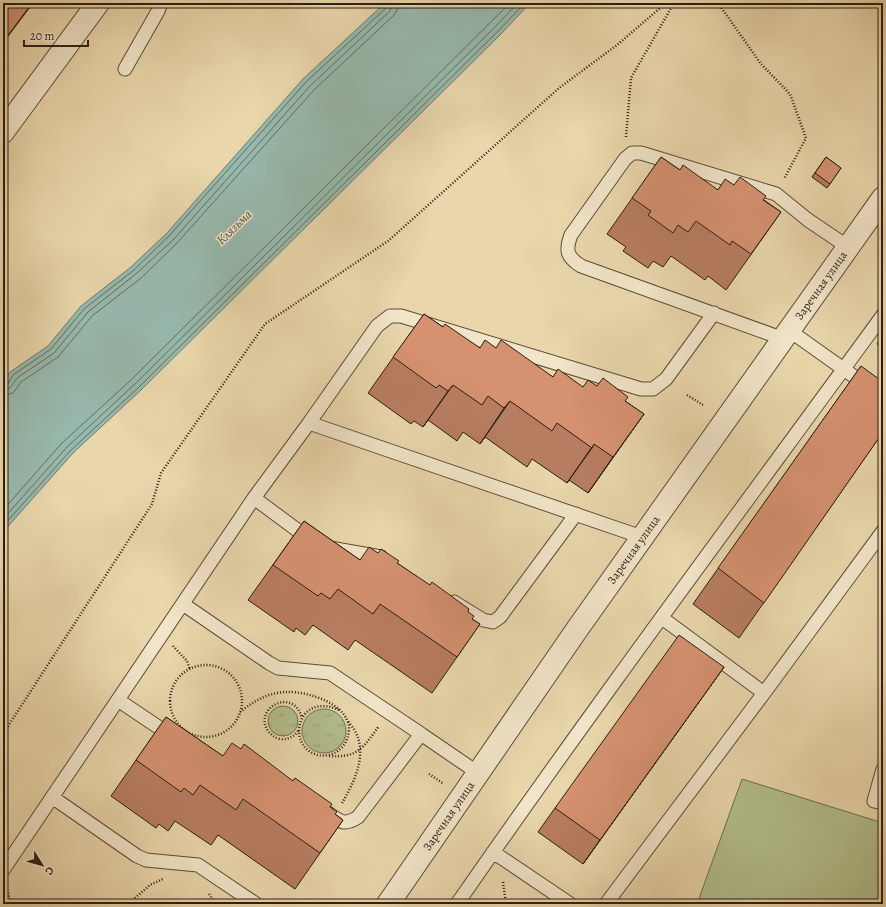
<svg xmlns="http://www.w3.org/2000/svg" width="886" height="907" viewBox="0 0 886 907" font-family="Alegreya,serif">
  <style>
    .park { fill: url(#park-tufts); stroke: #6f6e4f }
    .garden { fill: #b2be8c; stroke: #6f6e4f }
    .water { fill: #97b9ad; stroke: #6c7b6f }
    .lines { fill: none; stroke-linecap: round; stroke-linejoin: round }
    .shore { stroke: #626c60; stroke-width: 1 }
    .lane-casing { stroke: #5b4c38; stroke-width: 15 }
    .street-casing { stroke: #5b4c38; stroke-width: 24 }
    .path { stroke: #2c1e12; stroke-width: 2.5; stroke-dasharray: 1 2; stroke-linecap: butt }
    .lane { stroke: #f1e4c8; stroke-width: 13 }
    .street { stroke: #f1e4c8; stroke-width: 22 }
    .wall { fill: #b77d60; stroke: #2c1e12 }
    .shaded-wall { fill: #95664e; stroke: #2c1e12 }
    .building { fill: #d59170; stroke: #2c1e12 }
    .labels { text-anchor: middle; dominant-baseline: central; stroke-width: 3; stroke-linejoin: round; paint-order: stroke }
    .street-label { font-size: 12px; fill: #2c1e12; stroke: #f1e4c8 }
    .water-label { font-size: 13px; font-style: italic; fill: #4c4c40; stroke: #f1e4c8 }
  </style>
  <defs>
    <pattern id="park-tufts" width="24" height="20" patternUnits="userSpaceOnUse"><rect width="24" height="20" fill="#b2be8c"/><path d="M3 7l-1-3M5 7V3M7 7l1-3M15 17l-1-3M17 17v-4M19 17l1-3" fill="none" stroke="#99a378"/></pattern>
  </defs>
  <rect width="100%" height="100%" fill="#e9d6ab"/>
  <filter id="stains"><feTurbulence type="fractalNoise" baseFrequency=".005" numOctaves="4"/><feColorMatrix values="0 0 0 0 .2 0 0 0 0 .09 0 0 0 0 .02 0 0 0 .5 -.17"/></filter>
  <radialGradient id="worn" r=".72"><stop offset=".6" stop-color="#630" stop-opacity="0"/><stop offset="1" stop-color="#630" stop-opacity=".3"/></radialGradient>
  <path class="park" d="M268 721a15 15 0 1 1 30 0a15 15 0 1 1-30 0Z
    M302 731a22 22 0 1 1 44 0a22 22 0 1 1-44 0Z"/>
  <path class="garden" d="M742,779L883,823V904H697Z"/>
  <path class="water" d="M385,3H530L502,33L141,390L73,453L3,532V384L10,372L48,346L81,306L131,267L166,234L303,79Z"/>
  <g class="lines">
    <path class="shore" d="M3,385L8,384L13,375L51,349L84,309L134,270L169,236L306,82L386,8L387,3
      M3,390L10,388L17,378L54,353L88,312L137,273L173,240L310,86L390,11L392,3
      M3,396L13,393L21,382L58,357L92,316L141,278L176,244L314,90L394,15L397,10L398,3
      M3,510L62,443L131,380L510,3
      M3,519L67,447L135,384L495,27L518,3
      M3,526L70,451L139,387L499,30L525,3"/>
    <defs>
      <path id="lane" d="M125,69L158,11L161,3
        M790,331L883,397
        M784,339L581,266C567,257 565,251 571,235L625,159L632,153H641L776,194L808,220L848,247
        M254,498L312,541
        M642,537L309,423L377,326L390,316H401L641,389H653L666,379L714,313
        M330,548L381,557
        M454,602L483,620L493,622L500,617L576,514
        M183,604L269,663L278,668L330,673L421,734
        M662,618L764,693
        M118,700L173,737
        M883,769L874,801L883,803
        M52,797L137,856L146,860L198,865L256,904
        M328,813C341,822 344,826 358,817L421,734L478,773
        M493,852L570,904
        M3,870L254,498L309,423
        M457,904C595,705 740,511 883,315
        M606,904L764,693L883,531"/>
      <g id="street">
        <path d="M3,132L98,3"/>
        <path id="s1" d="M388,904L578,628L883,198"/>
      </g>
    </defs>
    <use href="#lane" class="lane-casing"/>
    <use href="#street" class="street-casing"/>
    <path class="path" d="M718,3L761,64L790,94L806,138L784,179
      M626,137L631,78L674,3
      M687,395L703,405
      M173,646L187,661L190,670
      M170 701a36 36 0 1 1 72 0a36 36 0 1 1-72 0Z
      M240,712C254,701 269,692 287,692C307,691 350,704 349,730C348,738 346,744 340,749C335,754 326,757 318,755C285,747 297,691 339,710
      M298,731C294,737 287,740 280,739C275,738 272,735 269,732C251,710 293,685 302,718
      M3,734L152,504L161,473L265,324L388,241L559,88L617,45L666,3
      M329,756C358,758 363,748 379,726
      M429,774L444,784
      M342,803C354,783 368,754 355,731C353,727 350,724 348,721
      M503,882L506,904
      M7,890L11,902L15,904
      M209,894L216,904
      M128,904L150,885L163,879"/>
    <use href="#lane" class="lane"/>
    <use href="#street" class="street"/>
  </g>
  <path class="wall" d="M661,157L680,170L718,190L734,185L764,200L781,212L726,290L708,276L705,280L671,256L663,267L653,261L648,268L623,251L626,247L607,234Z
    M826,157L841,168L827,188L812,177Z
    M424,314L443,327L480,348H496L553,377L583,387L597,386L625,401L644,414L588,493L569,480L567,483L532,459L527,467L485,437L480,444L463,432L457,441L428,420L423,427L414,421L411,424L368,393Z
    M883,336V348L877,344Z
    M861,366L883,432L739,638L693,604Z
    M304,521L360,560L378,553L397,563L468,612L472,619L480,624L432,693L355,640L348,650L313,625L305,635L296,628L294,632L248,600Z
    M724,667L583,864L538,832L555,808Z
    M166,717L223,756L240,749L293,781L330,807L335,814L343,820L295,889L218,835L211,845L175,821L168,831L159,824L156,828L111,796Z"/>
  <path class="shaded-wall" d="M32,3H33L3,43V42Z
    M453,385L423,427L448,391Z
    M510,401L485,437L480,444L504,408Z
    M644,414L619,449L588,493L613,457Z
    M594,444L569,480L567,483L592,448Z
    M724,667L707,691L583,864L600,840Z"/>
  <path class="building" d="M3,3H32L3,42Z
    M661,157L680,170L683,165L718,190L725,179L734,185L740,177L766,196L763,200L781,212L751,254L732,241L730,245L696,221L688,232L678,225L673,233L648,215L651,211L632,198Z
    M826,157L841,168L830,184L815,173Z
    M424,314L443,327L445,324L480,348L485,340L496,348L501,340L553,377L558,369L583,387L588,380L597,386L603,378L628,397L625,401L644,414L613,457L594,444L592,448L557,423L552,431L510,401L504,408L488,396L482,405L453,385L448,391L439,385L436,388L393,357Z
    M861,366L883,382V432L764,603L718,568Z
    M304,521L360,560L369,547L378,553L381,549L399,561L397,563L430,585L432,582L469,609L468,612L474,616L472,619L480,624L457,657L380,604L373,614L338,589L330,599L321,593L318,596L273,565Z
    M679,635L724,667L600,840L555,808Z
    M166,717L223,756L232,743L241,749L244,744L293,781L295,778L332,804L330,807L337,812L335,814L343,820L320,853L243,799L236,810L200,785L193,795L184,788L181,792L136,760Z"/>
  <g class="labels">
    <g class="street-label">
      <text stroke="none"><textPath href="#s1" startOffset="755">Заречная улица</textPath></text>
      <text stroke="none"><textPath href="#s1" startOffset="431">Заречная улица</textPath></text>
      <text stroke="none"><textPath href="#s1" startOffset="107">Заречная улица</textPath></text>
    </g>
    <g class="water-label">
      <text transform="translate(234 227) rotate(-44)">Клязьма</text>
    </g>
  </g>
  <rect width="886" height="907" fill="none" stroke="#e9d6ab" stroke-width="16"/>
  <rect x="4" y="4" width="878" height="899" fill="none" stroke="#2c1e12" stroke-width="2"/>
  <rect x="8" y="8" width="870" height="891" fill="none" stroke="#2c1e12"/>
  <g transform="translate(42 865) rotate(127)" stroke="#f1e4c8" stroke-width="3" paint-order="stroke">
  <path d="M0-3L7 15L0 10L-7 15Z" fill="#2c1e12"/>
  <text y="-6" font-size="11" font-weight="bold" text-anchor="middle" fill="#2c1e12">С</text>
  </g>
  <path d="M24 40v6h64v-6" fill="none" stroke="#2c1e12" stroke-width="2"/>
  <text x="30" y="40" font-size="12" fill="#2c1e12" stroke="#f1e4c8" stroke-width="3" paint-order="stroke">20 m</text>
  <rect width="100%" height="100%" filter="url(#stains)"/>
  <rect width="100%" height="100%" fill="url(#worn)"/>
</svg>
